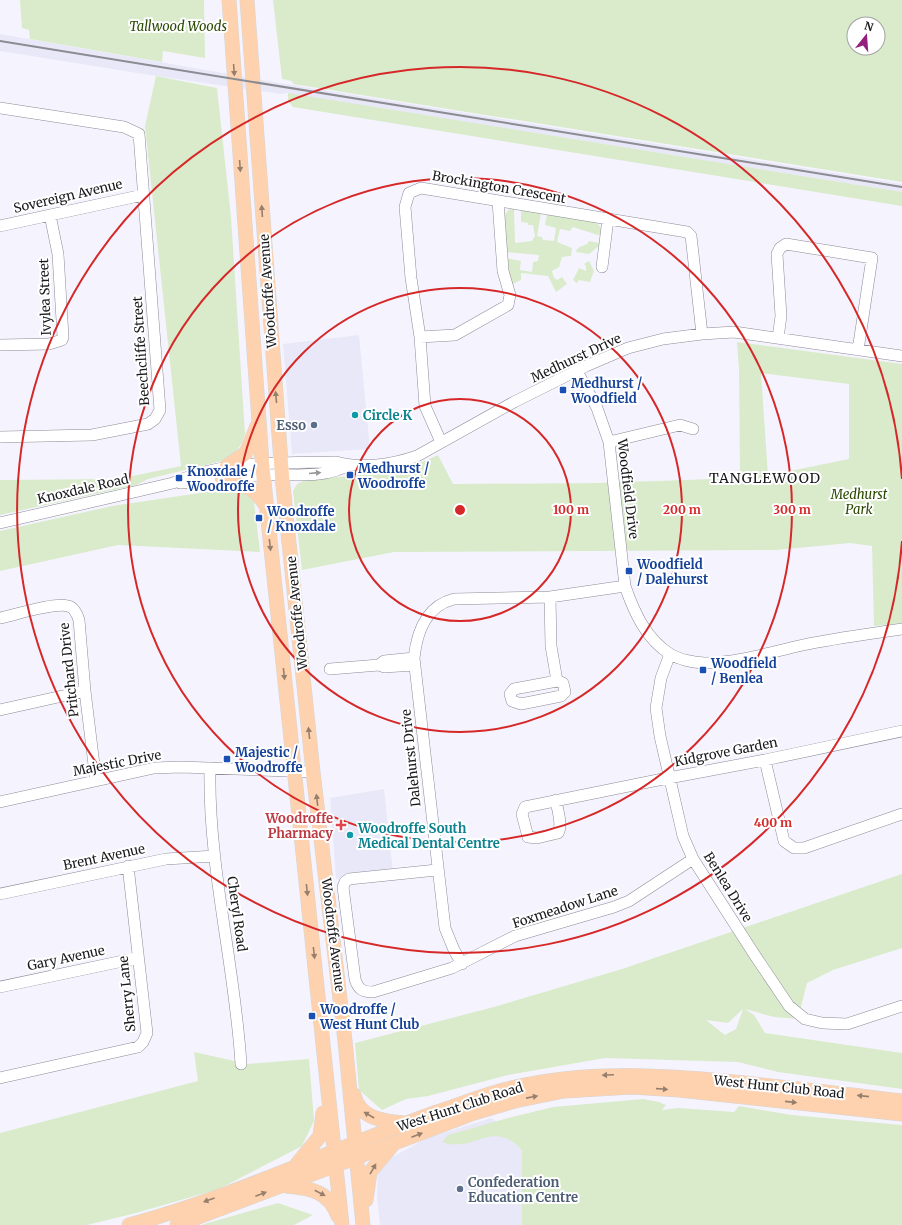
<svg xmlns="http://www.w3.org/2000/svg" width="902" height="1225" viewBox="0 0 902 1225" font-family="Merriweather,serif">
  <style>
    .built { fill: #e9e8f8 }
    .green { fill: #d9ebcb; fill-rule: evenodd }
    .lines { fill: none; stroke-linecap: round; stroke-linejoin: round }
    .minor-casing { stroke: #8c8b97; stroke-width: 12 }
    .major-casing { stroke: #d6d6d6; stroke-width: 15 }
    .minor { stroke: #fff; stroke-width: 11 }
    .major { stroke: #fed2af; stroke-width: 14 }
    .rail { stroke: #8b8b92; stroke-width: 2 }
    .oneway { fill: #977f6d }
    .oneway2 { fill: #989899 }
    .ring { fill: none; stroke: #d62828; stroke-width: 2 }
    .transit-dot { fill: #1a4fb4; stroke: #fff; stroke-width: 1.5 }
    .culture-dot { fill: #0f9aa8; stroke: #fff; stroke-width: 1.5 }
    .service-dot { fill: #5c6f8a; stroke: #fff; stroke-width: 1.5 }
    .health-dot { fill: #e0444e; stroke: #fff; stroke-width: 1.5 }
    .labels { text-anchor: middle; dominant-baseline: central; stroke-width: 4; stroke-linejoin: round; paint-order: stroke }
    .park-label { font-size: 13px; font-style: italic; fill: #294900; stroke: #fff }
    .street-label { font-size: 13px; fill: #19191d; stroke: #fff }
    .transit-label { font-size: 13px; font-weight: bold; fill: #164399; stroke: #fff; text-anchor: start }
    .culture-label { font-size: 13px; font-weight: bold; fill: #0d838f; stroke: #fff; text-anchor: start }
    .service-label { font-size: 13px; font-weight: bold; fill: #4e5e75; stroke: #fff; text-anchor: end }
    .health-label { font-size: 13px; font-weight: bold; fill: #be3a42; stroke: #fff; text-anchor: end }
    .neighbourhood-label { font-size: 14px; letter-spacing: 1px; fill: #19191d; stroke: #fff }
    .centre { fill: #d62828; stroke: #fff; stroke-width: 2 }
    .ring-label { font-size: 12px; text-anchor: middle; font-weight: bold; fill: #d62828; stroke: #fff; stroke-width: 4; stroke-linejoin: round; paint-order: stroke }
  </style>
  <rect width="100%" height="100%" fill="#f5f4fe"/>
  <path class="built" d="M0,34L286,84L902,184V192L286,93L281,94L156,76L0,51Z
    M359,335L370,449L292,454L283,344Z
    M384,789L393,872L336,879L330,798Z
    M491,1118L521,1137L511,1140L522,1151V1225H380L377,1197L378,1165L427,1138Z"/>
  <path class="green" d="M20,0H204L205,58L163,51L162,62L30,39L29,30L22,28Z
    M273,0H902V182L293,84L292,81L282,79ZM854,24H878V48H854Z
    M156,76L217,88L231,217L245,434C241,446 237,452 226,460L148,479L136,485L0,515V480L118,479L181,466L145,126Z
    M288,93L902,192V206L293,107L288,101Z
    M511,209H514L515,243L532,241L535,236L533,225H528V223L521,222V210L541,213L537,236L542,237L543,240L554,241L556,228L545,225L547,214L594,222C601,225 602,229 601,236L573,227L570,231L560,229L557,242L572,248L571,256L562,257L559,267L552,271L554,278L557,280L562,277L567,284L556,292L548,276L521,273V280L513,284L507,271L506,258L521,261L520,270L532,272L533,262L538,261L539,255L506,252C505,239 497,215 511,209Z
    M589,241L600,243V245L589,254L576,252C577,247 582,246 587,244Z
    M589,261L594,271L590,282L579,280L577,283L573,280L579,268L586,271V266L584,264Z
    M737,342L902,364V623L874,626L872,546L850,543L776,550L394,552L302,570L293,491L297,484L305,480L394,472L406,469L438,455L453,484L600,483L740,478L739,370ZM761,373L849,384V459L780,473L779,480L768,476Z
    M234,488L246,491L254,502L260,552L118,545L0,571V531L112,506Z
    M902,874V948L833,970L807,983L798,1019L774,1017L745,1009L754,1015L765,1033L902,1053V1089L778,1072L738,1062L605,1058L508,1075L428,1096L406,1099L382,1110L359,1090L355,1043L494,1007L622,969ZM743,1009L736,1029L725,1035L706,1020L728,1023Z
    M194,1052L248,1064L309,1059L314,1121L302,1146L219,1189L136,1213L87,1225H0V1133L198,1081Z
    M643,1099L659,1102L666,1105L662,1110L678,1108L734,1112L739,1106L792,1115L902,1125V1225H522V1151C494,1117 474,1154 442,1142L448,1135L508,1118L553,1107Z
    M278,1203L313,1215L294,1225H201Z"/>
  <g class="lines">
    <defs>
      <path id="minor" d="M0,108L124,127L139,134L160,410L155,419L148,424L92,435L0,437
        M0,226L143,195
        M602,267L608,219
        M420,337L455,335L508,305L510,295L503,271L498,201
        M778,338L781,316L777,254L780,248L786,244L872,258L858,350
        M0,345L49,344L62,340L63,337L58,254L50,215
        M577,371L597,408L609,442L625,586C634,612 646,639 670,654C678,659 694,663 705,663C737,663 771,652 803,645C836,638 869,634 902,629
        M441,442L425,406L420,337L411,278L405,207L409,193L421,188L687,232L691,236L702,334
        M609,442L680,425L693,429
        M180,483C207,482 234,477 260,475C287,473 324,480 348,465
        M0,523L173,483C225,460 280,463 336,462C362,469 392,465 417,456L514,402L586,366L628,348L663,339L702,334L734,332L902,356
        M550,597L551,646L557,681
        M0,618C15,615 54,602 68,606C74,607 77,614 79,620L85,691L96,781
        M670,654L661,678L656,708L660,736L683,836L693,859L754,954L789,1006L805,1019L822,1023L847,1024L902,1006
        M414,658L384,661L379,665L384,667L415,665
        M330,669L379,665
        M557,681L563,683L565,692L561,696L521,704L512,701L510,694L514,689Z
        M0,710L85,691
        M765,760L784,841L794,848H804L902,814
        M210,768C208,867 235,965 241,1064
        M556,800C557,809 563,825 558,833L537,838L528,837L522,814L525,807L658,780L765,760L902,731
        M0,802L154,768L181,767L313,772
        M437,870L349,879L345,882L343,887L355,979C358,989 362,992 373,992L452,968L515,936L614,907L629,901L693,859
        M0,894L166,859L215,856
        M462,964L454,950L445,928L414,658C417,631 426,606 454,599L550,597L625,586
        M0,987L137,958
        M0,1078L138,1047L143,1042L147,1033L128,866"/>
      <path id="major" d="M229,0L262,463L342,1225
        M247,0L282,476L313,772L345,1041L363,1225
        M227,466L246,453L257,426
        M222,479C243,485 253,485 266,506
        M354,1095C360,1119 383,1121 404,1123
        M297,1164L320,1136L323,1113
        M286,1186C310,1188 329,1191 338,1216
        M366,1200L370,1172L391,1147
        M129,1225C234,1197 332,1149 434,1113C459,1105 485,1094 511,1088C585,1070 659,1075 734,1082C790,1088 846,1094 902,1101
        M177,1225L474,1113L515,1101L564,1091L632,1087L679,1090L902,1114"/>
    </defs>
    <use href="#minor" class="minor-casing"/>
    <use href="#major" class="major-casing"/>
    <use href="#minor" class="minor"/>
    <use href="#major" class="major"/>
    <path class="rail" d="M0,41L902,187"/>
  </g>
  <defs><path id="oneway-solid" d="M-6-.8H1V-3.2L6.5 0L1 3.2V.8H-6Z"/></defs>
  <g class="oneway">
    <use href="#oneway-solid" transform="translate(234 70) rotate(86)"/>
    <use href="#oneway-solid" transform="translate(240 166) rotate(86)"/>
    <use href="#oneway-solid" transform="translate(262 211) rotate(-94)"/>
    <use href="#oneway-solid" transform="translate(276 397) rotate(-95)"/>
    <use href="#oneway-solid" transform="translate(270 545) rotate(84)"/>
    <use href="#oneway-solid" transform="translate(284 674) rotate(84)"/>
    <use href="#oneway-solid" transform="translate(309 733) rotate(-96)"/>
    <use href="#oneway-solid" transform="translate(317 800) rotate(-97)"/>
    <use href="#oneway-solid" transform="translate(307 890) rotate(84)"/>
    <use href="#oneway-solid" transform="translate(314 953) rotate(84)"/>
    <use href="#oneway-solid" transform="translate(608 1075) rotate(178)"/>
    <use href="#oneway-solid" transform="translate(662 1089) rotate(4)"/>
    <use href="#oneway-solid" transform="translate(863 1096) rotate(-174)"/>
    <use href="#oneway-solid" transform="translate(532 1097) rotate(-11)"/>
    <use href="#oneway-solid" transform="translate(791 1102) rotate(6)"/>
    <use href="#oneway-solid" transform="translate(369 1115) rotate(-150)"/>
    <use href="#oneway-solid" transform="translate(417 1135) rotate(-21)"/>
    <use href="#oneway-solid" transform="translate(373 1169) rotate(-60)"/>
    <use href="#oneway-solid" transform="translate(320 1193) rotate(28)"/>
    <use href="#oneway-solid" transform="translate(261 1194) rotate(-21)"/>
    <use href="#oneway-solid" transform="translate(209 1200) rotate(160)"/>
  </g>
  <use class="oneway2" href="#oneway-solid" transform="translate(315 473) rotate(-5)"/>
  <g class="ring">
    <circle cx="460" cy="510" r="111"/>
    <circle cx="460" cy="510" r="222"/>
    <circle cx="460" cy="510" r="332"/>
    <path d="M902 541A443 443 0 1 1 902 479"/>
  </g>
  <g class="transit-dot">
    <rect x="559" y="386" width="8" height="8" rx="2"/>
    <rect x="346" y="471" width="8" height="8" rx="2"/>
    <rect x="175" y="474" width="8" height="8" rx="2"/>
    <rect x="255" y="514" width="8" height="8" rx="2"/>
    <rect x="625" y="567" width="8" height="8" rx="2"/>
    <rect x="699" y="666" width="8" height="8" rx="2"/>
    <rect x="223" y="755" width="8" height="8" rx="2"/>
    <rect x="308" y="1012" width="8" height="8" rx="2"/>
  </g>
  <g class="culture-dot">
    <circle cx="355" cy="415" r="4"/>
    <circle cx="350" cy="835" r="4"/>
  </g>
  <g class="service-dot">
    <circle cx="314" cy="425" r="4"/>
    <circle cx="460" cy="1189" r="4"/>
  </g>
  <path class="health-dot" d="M339 819h4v4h4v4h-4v4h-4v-4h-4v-4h4z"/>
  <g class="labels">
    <g class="park-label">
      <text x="178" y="26">Tallwood Woods</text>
      <text x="859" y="494">Medhurst<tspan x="859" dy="15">Park</tspan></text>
    </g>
    <g class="street-label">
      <text transform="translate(499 187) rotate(10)">Brockington Crescent</text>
      <text transform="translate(68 196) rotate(-13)">Sovereign Avenue</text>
      <text transform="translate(268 291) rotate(-94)">Woodroffe Avenue</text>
      <text transform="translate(45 297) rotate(-92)">Ivylea Street</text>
      <text transform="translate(141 351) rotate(-94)">Beechcliffe Street</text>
      <text transform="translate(576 358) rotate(-25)">Medhurst Drive</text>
      <text transform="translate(83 489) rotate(-13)">Knoxdale Road</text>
      <text transform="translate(628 489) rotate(83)">Woodfield Drive</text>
      <text transform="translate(297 613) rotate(-96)">Woodroffe Avenue</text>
      <text transform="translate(69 670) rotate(-96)">Pritchard Drive</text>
      <text transform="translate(726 752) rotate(-11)">Kidgrove Garden</text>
      <text transform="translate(411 758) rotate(-96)">Dalehurst Drive</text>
      <text transform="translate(117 763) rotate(-11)">Majestic Drive</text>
      <text transform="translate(104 857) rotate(-12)">Brent Avenue</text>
      <text transform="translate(728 887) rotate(58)">Benlea Drive</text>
      <text transform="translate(565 907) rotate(-18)">Foxmeadow Lane</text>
      <text transform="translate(237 914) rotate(82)">Cheryl Road</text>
      <text transform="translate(333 935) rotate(83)">Woodroffe Avenue</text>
      <text transform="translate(66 958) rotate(-12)">Gary Avenue</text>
      <text transform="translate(127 994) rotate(-96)">Sherry Lane</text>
      <text transform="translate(779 1087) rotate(6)">West Hunt Club Road</text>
      <text transform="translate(460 1107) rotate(-18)">West Hunt Club Road</text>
    </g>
    <g class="transit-label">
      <text x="571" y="383">Medhurst /<tspan x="571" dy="15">Woodfield</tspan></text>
      <text x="358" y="468">Medhurst /<tspan x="358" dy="15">Woodroffe</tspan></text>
      <text x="187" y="471">Knoxdale /<tspan x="187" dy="15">Woodroffe</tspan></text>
      <text x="267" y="511">Woodroffe<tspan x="267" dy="15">/ Knoxdale</tspan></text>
      <text x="637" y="564">Woodfield<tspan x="637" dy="15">/ Dalehurst</tspan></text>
      <text x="711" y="663">Woodfield<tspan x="711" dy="15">/ Benlea</tspan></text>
      <text x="235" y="752">Majestic /<tspan x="235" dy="15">Woodroffe</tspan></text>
      <text x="320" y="1009">Woodroffe /<tspan x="320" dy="15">West Hunt Club</tspan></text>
    </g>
    <g class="culture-label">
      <text x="363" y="415">Circle K</text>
      <text x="358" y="828">Woodroffe South<tspan x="358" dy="15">Medical Dental Centre</tspan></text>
    </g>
    <g class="service-label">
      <text x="306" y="425">Esso</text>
      <text x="468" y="1182" text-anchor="start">Confederation<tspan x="468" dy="15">Education Centre</tspan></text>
    </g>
    <g class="health-label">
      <text x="333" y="818">Woodroffe<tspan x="333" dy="15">Pharmacy</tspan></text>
    </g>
    <g class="neighbourhood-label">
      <text x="765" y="478">TANGLEWOOD</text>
    </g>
  </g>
  <circle cx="460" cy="510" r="6" class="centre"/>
  <g class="ring-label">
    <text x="571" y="514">100 m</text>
    <text x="682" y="514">200 m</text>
    <text x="792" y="514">300 m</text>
    <text x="773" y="827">400 m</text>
  </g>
  <g transform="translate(866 36) rotate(17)"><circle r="19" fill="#ffffff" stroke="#a3a3a5"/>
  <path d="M0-3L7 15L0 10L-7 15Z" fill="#941f7d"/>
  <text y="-6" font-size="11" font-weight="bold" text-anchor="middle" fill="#19191d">N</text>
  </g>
</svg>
